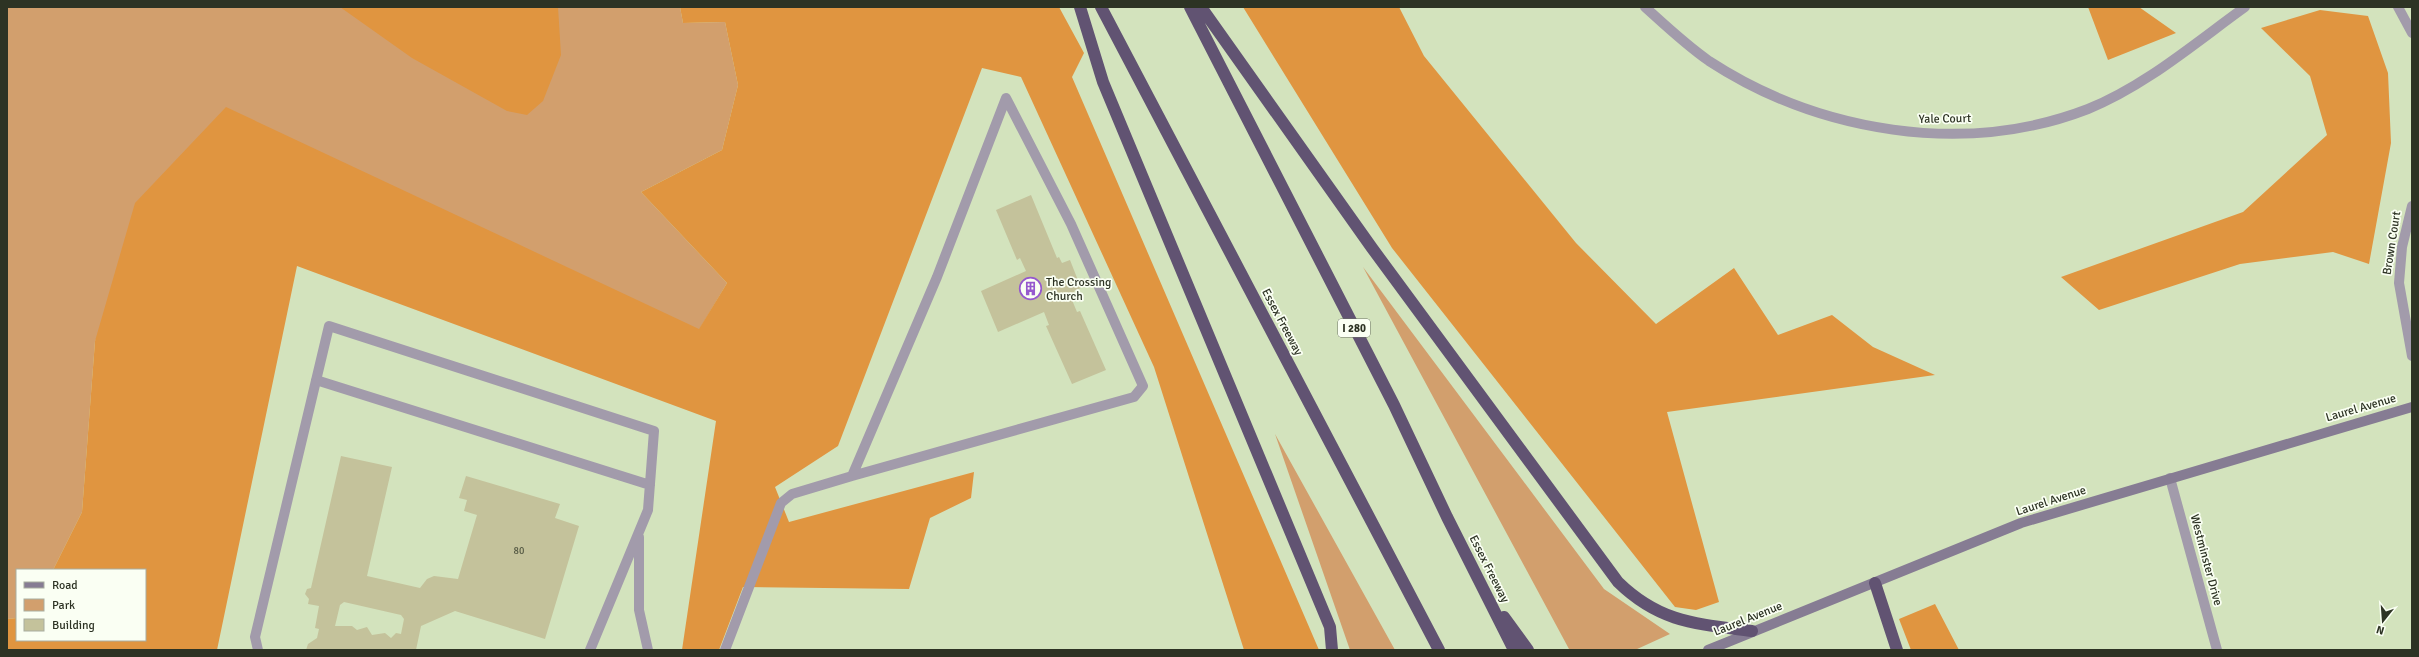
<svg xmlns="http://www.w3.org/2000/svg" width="2419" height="657" viewBox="0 0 2419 657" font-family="Signika,sans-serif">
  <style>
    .green { fill: #d29f6d }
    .forest { fill: #e09540 }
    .building { fill: #c4c29b; fill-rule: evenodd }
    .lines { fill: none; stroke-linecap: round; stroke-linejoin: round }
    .lane { stroke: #a29bab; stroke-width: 10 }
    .street { stroke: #a29bab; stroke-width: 10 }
    .secondary { stroke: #867c93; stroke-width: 10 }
    .highway { stroke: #615372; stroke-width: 12 }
    .labels { text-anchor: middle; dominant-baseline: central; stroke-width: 3.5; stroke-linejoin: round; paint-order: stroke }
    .number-label { font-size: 10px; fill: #535742 }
    .shield { fill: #fafff3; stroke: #6a7062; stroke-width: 1 }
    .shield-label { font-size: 11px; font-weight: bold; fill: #2d3324 }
    .street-label { font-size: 12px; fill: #2d3324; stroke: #fafff3 }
    .poi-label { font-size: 12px; fill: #2d3324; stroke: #fafff3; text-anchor: start }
  </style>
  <rect width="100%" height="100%" fill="#d3e3bd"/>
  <path class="green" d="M7,7H680L683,23L725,22L738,85L722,150L641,192L727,283L699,330L226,108L95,341L82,512L53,570H17V618L7,619Z
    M1363,267L1604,589L1670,634L1635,650L1569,649Z
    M1275,434L1395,650H1350Z"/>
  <path class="forest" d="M340,7H558L561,55L543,101L527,115L507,111L412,58Z
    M680,7H1059L1084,53L1072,77L1319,650H1244L1154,367L1021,77L982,68L838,446L775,487L789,522L974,472L971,498L930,518L909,589L743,587L719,650H682L716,421L297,266L217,650H7V619L17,618V640H145V570H53L82,512L95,341L135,203L226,107L699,329L727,283L641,192L722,150L738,85L725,22L683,23Z
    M1243,7H1399L1424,56L1576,243L1656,324L1734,268L1778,335L1832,315L1873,347L1935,375L1667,412L1719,602L1696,610L1675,607L1392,248Z
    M2088,7H2139L2176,33L2108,60Z
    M2320,10L2368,16L2388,73L2391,143L2369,264L2333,252L2240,264L2099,310L2061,277L2243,212L2327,135L2310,76L2261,28Z
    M1935,604L1959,650H1911L1899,619Z"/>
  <path class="building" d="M1031,195L1057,258L1059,257L1062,263L1070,260L1081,288L1074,291L1077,298L1072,300L1077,312L1080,311L1106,370L1072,384L1046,326L1049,325L1044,312L998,332L981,291L1026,271L1020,258L1017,260L996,210Z
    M341,456L392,467L367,576L420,588L427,579L434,576L458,579L477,515L464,511L467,500L459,498L466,476L560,504L555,518L579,526L545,639L455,611L421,626L416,650H306L308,644L317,638L319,629L315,628L319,606L308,604L309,599L305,594L307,589L311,588ZM344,602L401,615L404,619L401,634L396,633L391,638L385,633L372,635L367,627L357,630L352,626H335L340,605Z"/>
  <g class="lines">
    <path class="lane" d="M316,380L650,485
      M639,537V610L648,650
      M258,650L255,637L329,326L654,431L648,510L590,650"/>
    <path class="street" d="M1645,7C1666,26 1686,45 1709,61C1818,132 1964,157 2088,109C2145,86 2195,43 2245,7
      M2398,7L2412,33
      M1006,98L1071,224L1143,386L1134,397L852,476L937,277Z
      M2412,206L2402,247L2399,283L2412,356
      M2170,478L2217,650
      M725,650L781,503L792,494L852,476"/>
    <path class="secondary" d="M1708,650L2021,523L2412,407"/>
    <path class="highway" d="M1080,7L1103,82L1330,627L1332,650
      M1101,7L1439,650
      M1190,7L1394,405L1447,517L1514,650
      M1201,7L1372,248L1618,582C1660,623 1697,624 1752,631
      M1875,583L1897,650
      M1504,617L1528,650"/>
  </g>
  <defs>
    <symbol id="building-ring" viewBox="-11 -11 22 22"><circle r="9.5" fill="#fafff3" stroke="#9658ce" stroke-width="1.5"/><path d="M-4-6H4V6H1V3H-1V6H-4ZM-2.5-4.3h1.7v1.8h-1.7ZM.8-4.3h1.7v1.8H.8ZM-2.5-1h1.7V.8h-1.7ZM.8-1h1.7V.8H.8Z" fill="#9658ce"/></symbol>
  </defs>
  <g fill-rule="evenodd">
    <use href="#building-ring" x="1018" y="276" width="25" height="25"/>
  </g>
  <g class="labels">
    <g class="number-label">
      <text x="519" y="551">80</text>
    </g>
    <rect class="shield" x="1338" y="319" width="32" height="18" rx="3"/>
    <g class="shield-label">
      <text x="1354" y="328">I 280</text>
    </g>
    <g class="street-label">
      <text transform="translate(1945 119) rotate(-1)">Yale Court</text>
      <text transform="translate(2392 243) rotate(-81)">Brown Court</text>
      <text transform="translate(1282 322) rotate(62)">Essex Freeway</text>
      <text transform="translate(2361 408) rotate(-16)">Laurel Avenue</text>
      <text transform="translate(2051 501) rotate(-18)">Laurel Avenue</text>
      <text transform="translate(2206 560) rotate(75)">Westminster Drive</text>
      <text transform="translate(1489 569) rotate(63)">Essex Freeway</text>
      <text transform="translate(1748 619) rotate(-22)">Laurel Avenue</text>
    </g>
    <g class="poi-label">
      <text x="1046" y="282">The Crossing<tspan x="1046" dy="14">Church</tspan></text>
    </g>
  </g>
  <rect width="2419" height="657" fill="none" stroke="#2d3324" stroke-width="16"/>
  <rect x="16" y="569" width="130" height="72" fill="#fafff3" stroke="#a8ada0"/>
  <rect x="24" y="582" width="20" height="6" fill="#867c93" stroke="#a8ada0"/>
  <text x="52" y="589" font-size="12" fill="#2d3324">Road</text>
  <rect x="24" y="599" width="20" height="12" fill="#d29f6d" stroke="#a8ada0"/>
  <text x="52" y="609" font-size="12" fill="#2d3324">Park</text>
  <rect x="24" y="619" width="20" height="12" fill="#c4c29b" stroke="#a8ada0"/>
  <text x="52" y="629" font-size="12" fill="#2d3324">Building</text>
  <g transform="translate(2383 621) rotate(197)" stroke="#fafff3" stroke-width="3" paint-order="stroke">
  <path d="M0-3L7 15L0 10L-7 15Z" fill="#2d3324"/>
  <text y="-6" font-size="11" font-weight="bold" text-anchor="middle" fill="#2d3324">N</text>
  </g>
</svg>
